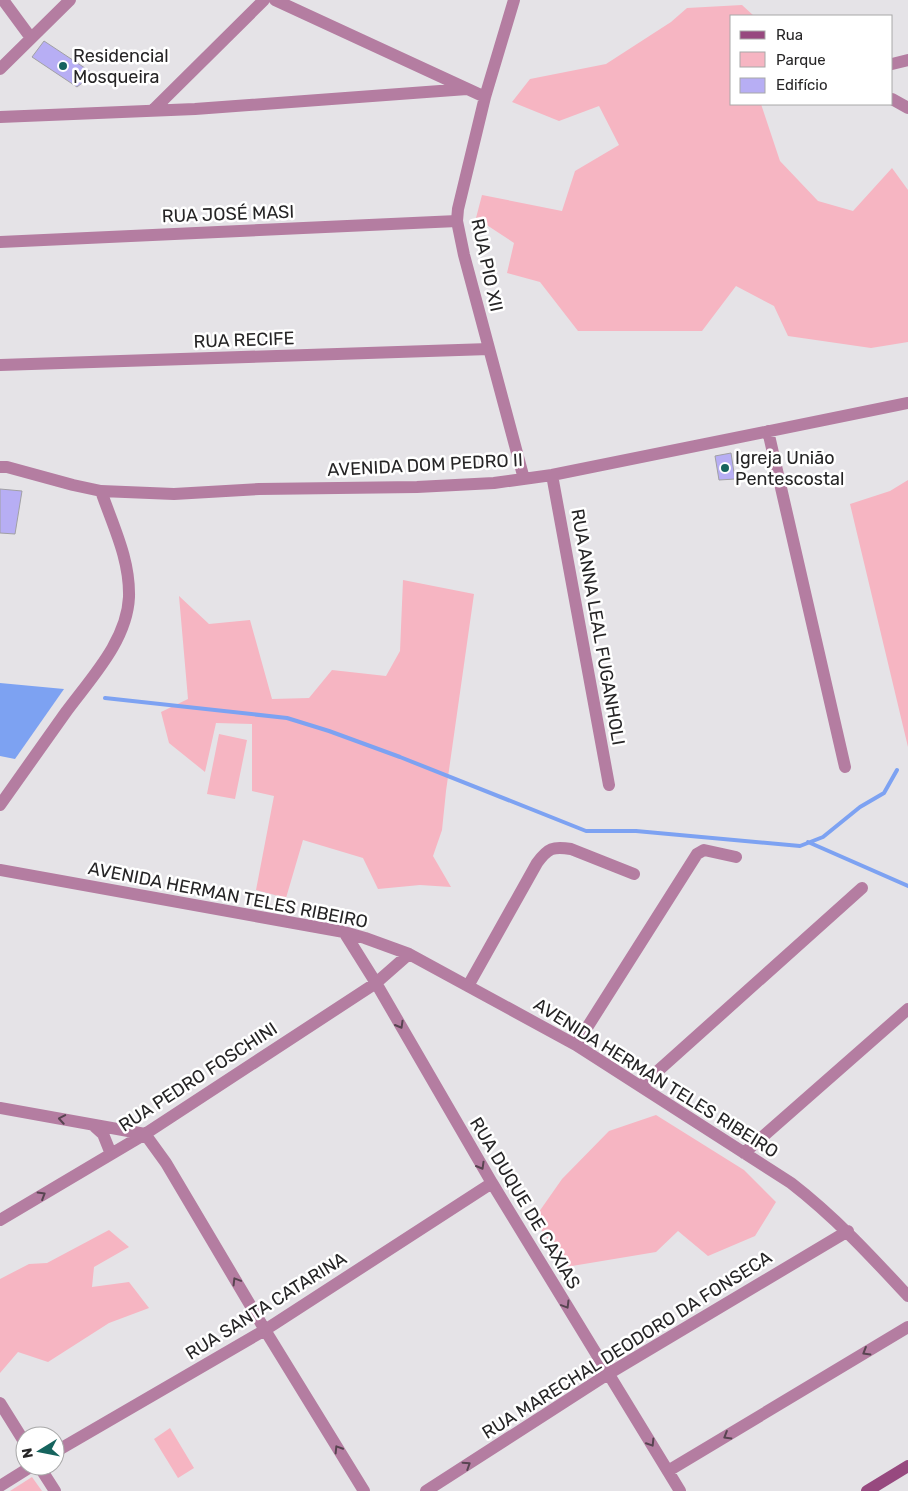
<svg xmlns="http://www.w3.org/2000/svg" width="908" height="1491" viewBox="0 0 908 1491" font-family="Rubik,sans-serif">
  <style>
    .green { fill: #f6b5c2 }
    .water { fill: #7da2f2 }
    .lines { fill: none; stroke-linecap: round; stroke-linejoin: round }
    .stream { stroke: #7da2f2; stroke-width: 4 }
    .building { fill: #b7aef4; stroke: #a1a0a4 }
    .street { stroke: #b47da1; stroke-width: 12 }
    .secondary { stroke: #97497f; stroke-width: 12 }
    .oneway { stroke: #584451 }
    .poi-dot { fill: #16645e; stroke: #fff; stroke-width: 2 }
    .labels { text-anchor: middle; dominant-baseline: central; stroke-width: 5; stroke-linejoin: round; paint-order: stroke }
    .poi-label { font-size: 18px; fill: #262526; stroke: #fff; text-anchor: start }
    .street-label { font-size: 18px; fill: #262526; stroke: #fff }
  </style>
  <rect width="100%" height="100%" fill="#e5e3e7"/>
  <path class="green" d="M742,5L754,16H732V104H761L780,161L818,201L853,211L892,168L908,190V342L871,348L788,336L774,306L736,286L702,331H578L540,282L507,273L514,243L476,218L482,195L562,211L575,171L619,145L599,106L559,121L512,102L530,79L606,64L671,22L687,8Z
    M908,480V747L850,504L890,491Z
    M403,580L474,594L446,791L442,830L433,856L451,887L420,885L378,889L363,858L303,840L286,898L256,890L274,796L252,791V724L216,723L205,772L169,743L161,712L188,699L179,596L209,624L250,620L272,699L309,698L332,670L386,676L400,651Z
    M219,734L247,740L235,799L207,794Z
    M656,1115L744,1170L776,1202L755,1236L708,1256L678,1231L656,1252L566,1267L534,1219L562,1179L609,1131Z
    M109,1230L129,1247L94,1267L92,1287L129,1282L149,1308L109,1323L48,1362L18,1352L0,1373V1279L29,1264L47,1263Z
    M170,1428L194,1468L178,1478L154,1439Z
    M32,1477L42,1491H10Z"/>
  <path class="water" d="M0,683L64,689L15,759L0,756Z"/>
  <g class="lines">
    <path class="stream" d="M105,698L287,718L329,731L400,757L586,831H636L800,846L823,837L860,807L884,793L897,770
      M808,842L908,886"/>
  </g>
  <path class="building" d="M44,41L94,74L77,87L32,57Z
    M731,453L735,479L719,480L715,456Z
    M0,489L22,491L15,534L0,533Z"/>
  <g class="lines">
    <path class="street" d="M3,0L31,38
      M275,0L485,97
      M514,0L485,97L458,209L457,221L464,255L524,479
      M892,64L908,60
      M0,69L70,0
      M892,99L908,108
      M153,110L264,0
      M0,117L195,109L467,89
      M0,242L457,221
      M0,365L489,349
      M768,431L845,767
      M0,467H7L73,485L101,491L174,494L259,489L417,487L494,483L552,475L908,403
      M552,475L609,785
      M0,805C22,774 44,743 66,712C91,678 127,641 129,597C130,559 113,526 101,491
      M0,870L344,932L365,938L409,954L576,1045L791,1183C835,1217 871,1256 908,1296
      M344,932L376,983L492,1183L680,1491
      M468,986L537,863C548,848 553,846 571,849L634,874
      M576,1045L697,854L704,850L736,857
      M641,1086L862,888
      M0,1108L145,1134
      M93,1125L103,1134L111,1154
      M145,1134L166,1163L265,1330L364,1491
      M744,1153L908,1009
      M0,1220L145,1134L376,983L409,954
      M0,1403L25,1443
      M55,1452L265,1330L492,1183
      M39,1466L55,1491
      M668,1471L908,1327
      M0,1486L32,1466
      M426,1491L608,1374L848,1231"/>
    <path class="secondary" d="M867,1491L908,1466"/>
  </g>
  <defs><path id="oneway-chevron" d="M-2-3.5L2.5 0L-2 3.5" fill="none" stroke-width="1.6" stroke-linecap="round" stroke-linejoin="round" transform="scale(1.25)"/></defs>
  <g class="oneway">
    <use href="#oneway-chevron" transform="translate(400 1025) rotate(60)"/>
    <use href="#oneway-chevron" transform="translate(62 1119) rotate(-170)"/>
    <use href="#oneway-chevron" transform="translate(481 1166) rotate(60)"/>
    <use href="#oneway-chevron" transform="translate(42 1195) rotate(-31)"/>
    <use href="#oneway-chevron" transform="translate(236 1281) rotate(-121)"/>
    <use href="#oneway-chevron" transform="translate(566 1305) rotate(59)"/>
    <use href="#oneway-chevron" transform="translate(866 1352) rotate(149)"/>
    <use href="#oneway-chevron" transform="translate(727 1436) rotate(149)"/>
    <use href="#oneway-chevron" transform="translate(651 1443) rotate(58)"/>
    <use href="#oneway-chevron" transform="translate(338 1449) rotate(-122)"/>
    <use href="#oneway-chevron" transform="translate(467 1465) rotate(-33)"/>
  </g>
  <g class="poi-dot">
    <circle cx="63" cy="66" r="5"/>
    <circle cx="725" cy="468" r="5"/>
  </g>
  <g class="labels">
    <g class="poi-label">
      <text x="73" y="56">Residencial<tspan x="73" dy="21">Mosqueira</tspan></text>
      <text x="735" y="458">Igreja União<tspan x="735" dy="21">Pentescostal</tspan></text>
    </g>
    <g class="street-label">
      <text transform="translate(228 214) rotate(-2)">RUA JOSÉ MASI</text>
      <text transform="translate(487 265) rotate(78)">RUA PIO XII</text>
      <text transform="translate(244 340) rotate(-2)">RUA RECIFE</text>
      <text transform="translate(425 465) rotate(-3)">AVENIDA DOM PEDRO II</text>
      <text transform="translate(598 627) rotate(80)">RUA ANNA LEAL FUGANHOLI</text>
      <text transform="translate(228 895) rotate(11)">AVENIDA HERMAN TELES RIBEIRO</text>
      <text transform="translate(198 1077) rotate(-33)">RUA PEDRO FOSCHINI</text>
      <text transform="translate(656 1078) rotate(32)">AVENIDA HERMAN TELES RIBEIRO</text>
      <text transform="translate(525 1203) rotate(59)">RUA DUQUE DE CAXIAS</text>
      <text transform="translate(266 1306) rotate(-32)">RUA SANTA CATARINA</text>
      <text transform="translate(627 1345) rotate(-32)">RUA MARECHAL DEODORO DA FONSECA</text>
    </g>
  </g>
  <rect x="730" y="15" width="162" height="90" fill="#ffffff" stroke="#a8a8a8"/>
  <rect x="740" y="31" width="25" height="8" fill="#97497f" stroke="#a8a8a8"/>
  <text x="776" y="40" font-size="15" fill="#262526">Rua</text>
  <rect x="740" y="52" width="25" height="15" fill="#f6b5c2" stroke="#a8a8a8"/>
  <text x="776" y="65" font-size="15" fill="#262526">Parque</text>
  <rect x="740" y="78" width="25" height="15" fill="#b7aef4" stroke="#a8a8a8"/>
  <text x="776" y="90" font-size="15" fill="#262526">Edifício</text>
  <g transform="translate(40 1451) rotate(260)"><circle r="24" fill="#ffffff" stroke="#a8a8a8"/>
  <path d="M0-4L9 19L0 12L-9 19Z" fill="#16645e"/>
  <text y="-8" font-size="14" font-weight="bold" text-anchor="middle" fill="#262526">N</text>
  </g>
</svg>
